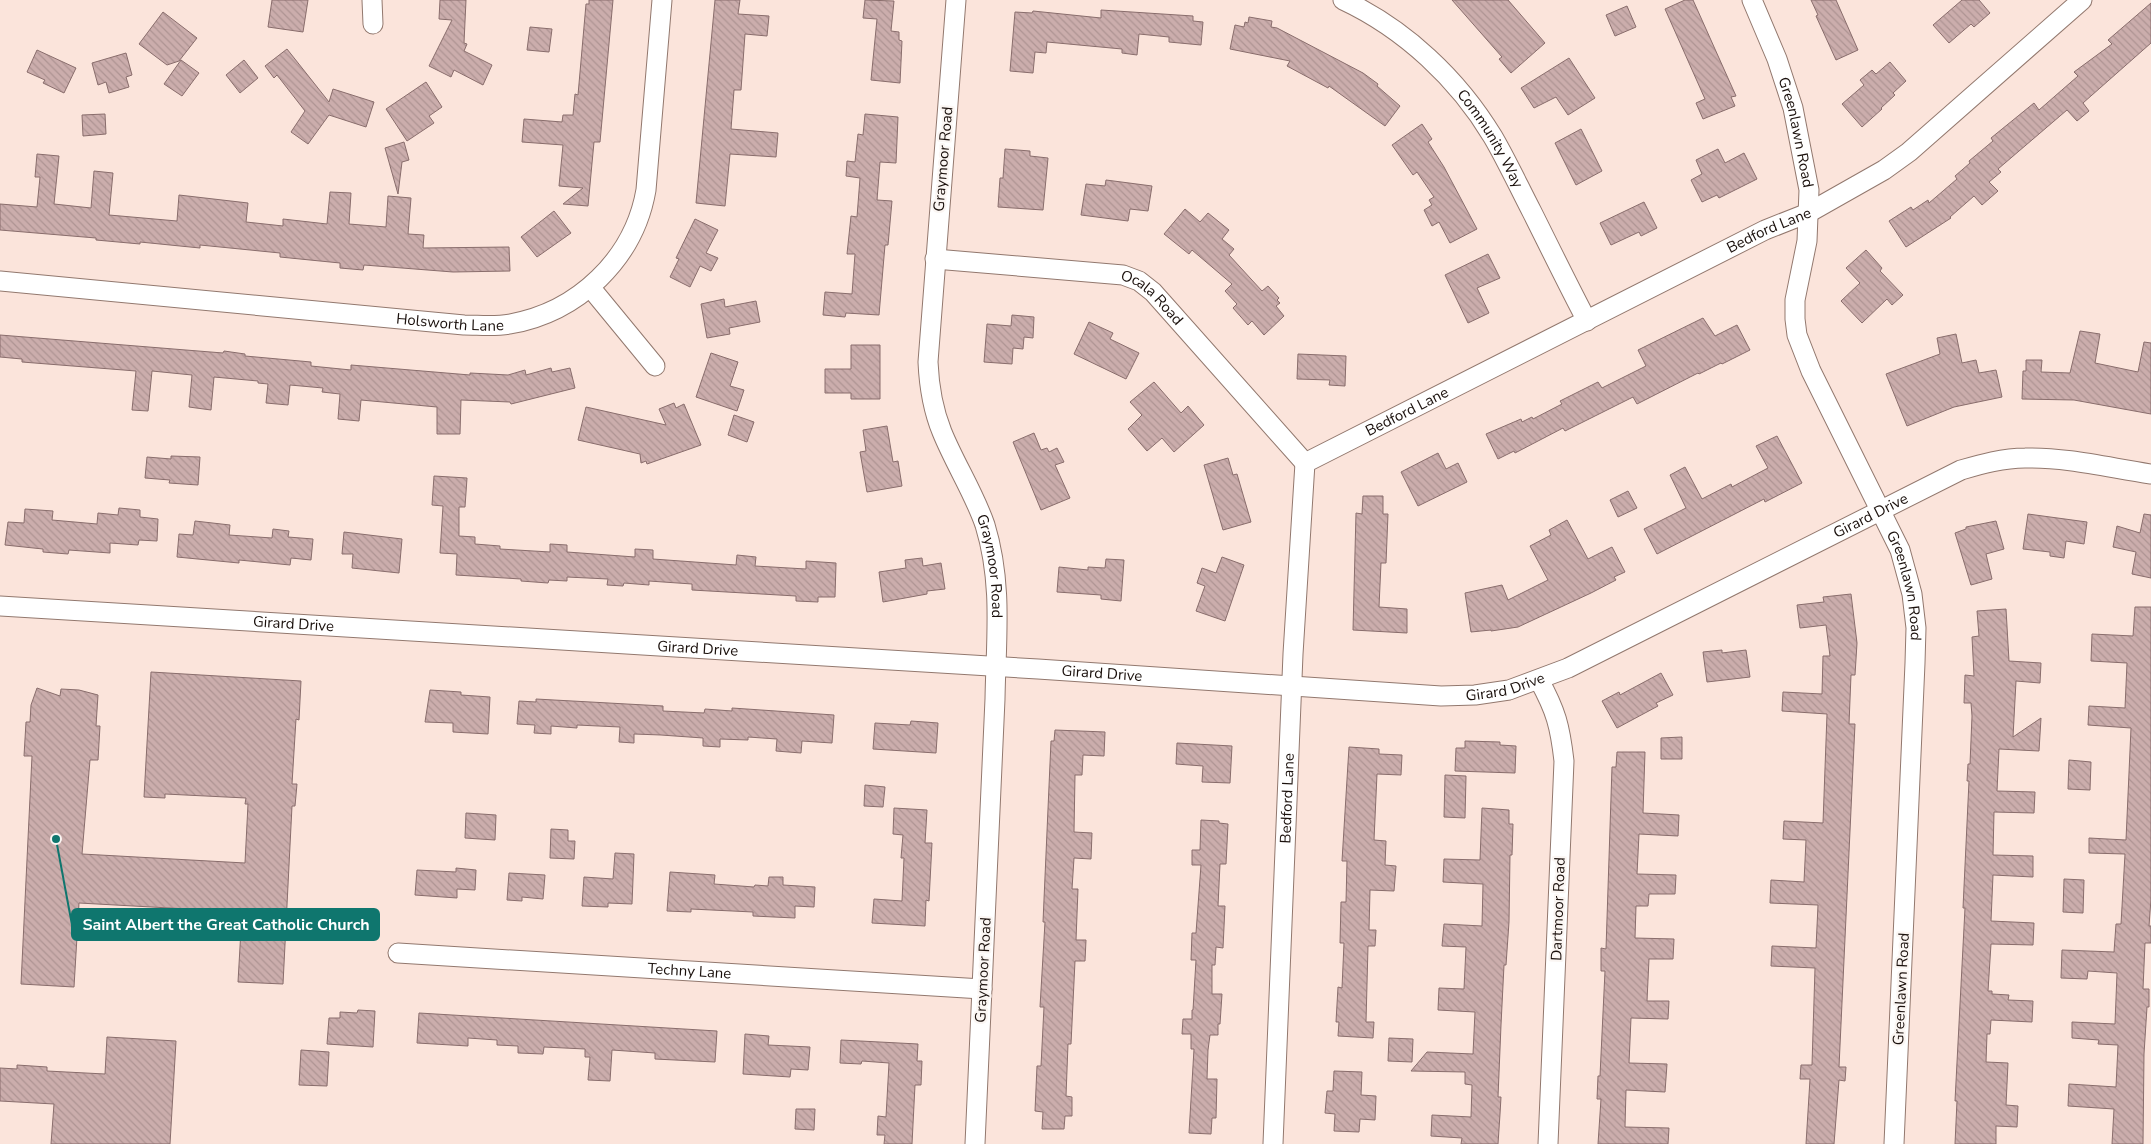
<svg xmlns="http://www.w3.org/2000/svg" width="2151" height="1144" viewBox="0 0 2151 1144" font-family="'Nunito Sans',sans-serif">
  <style>
    .building { fill: url(#building-back-hatch); stroke: #896d6c }
    .lines { fill: none; stroke-linecap: round; stroke-linejoin: round }
    .minor-casing { stroke: #92786e; stroke-width: 21 }
    .minor { stroke: #fff; stroke-width: 19 }
    .labels { text-anchor: middle; dominant-baseline: central; stroke-width: 4.5; stroke-linejoin: round; paint-order: stroke }
    .street-label { font-size: 15px; fill: #1a100c; stroke: #fbf6f3 }
    .leader { fill: none; stroke: #0f766e; stroke-width: 2 }
    .callout-dot { fill: #0f766e; stroke: #fbf6f3; stroke-width: 2 }
    .callout { fill: #0f766e; stroke: #0f766e; stroke-width: 2 }
    .callout-label { font-size: 16px; text-anchor: middle; font-weight: bold; fill: #fff }
  </style>
  <defs>
    <pattern id="building-back-hatch" width="6" height="6" patternUnits="userSpaceOnUse" patternTransform="scale(1.25)"><rect width="6" height="6" fill="#cbadac"/><path d="M-1 5l2 2M0 0l6 6M5-1l2 2" fill="none" stroke="#ae9493"/></pattern>
  </defs>
  <rect width="100%" height="100%" fill="#fbe4db"/>
  <path class="building" d="M272,0H308L303,32L268,27Z
    M440,0H466L464,43L467,44L464,51L492,65L483,85L454,70L451,77L429,66L452,20L439,19Z
    M589,0H613L600,142H594L588,206L563,204L583,188L559,186L563,145L522,142L524,119L562,122L563,115H573L575,94L578,95L586,4H589Z
    M715,0H740L738,14L769,16L767,36L745,34L741,90H734L731,129L778,133L776,157L730,154L725,206L696,203Z
    M865,0L894,1L891,31L899,32V40L902,41L900,83L871,80L877,19L863,18Z
    M1452,0H1508L1545,43L1511,73L1499,59L1502,57Z
    M1685,0H1693L1736,96L1731,97L1735,106L1703,119L1696,103L1705,99L1665,9Z
    M1811,0H1836L1858,50L1836,60L1816,16L1818,15Z
    M1962,0H1979L1990,13L1974,27L1971,24L1949,43L1933,25Z
    M2151,3V43L2083,103L2089,111L2077,121L2067,110L1998,169L2001,172L1989,182L1998,191L1982,205L1974,196L1950,217L1951,218L1906,247L1889,221L1911,207L1913,210L1928,200L1929,203L1957,179L1955,176L1970,163L1969,161L1993,141L1991,138L2034,103L2039,110L2078,76L2074,72L2112,44L2108,40Z
    M1627,6L1636,27L1615,36L1606,15Z
    M1101,10L1193,16V21L1203,22L1201,45L1169,42V37L1139,34L1137,55L1122,53V49L1047,42L1046,53L1035,52L1033,73L1010,71L1015,12L1032,13L1033,11L1101,18Z
    M163,12L197,38L179,61L167,65L139,44Z
    M1249,17L1272,21L1271,27L1277,28L1363,73L1378,84L1377,86L1400,106L1385,126L1329,86L1328,88L1287,66L1290,61L1230,49L1235,25L1244,27L1245,22L1248,23Z
    M530,27L552,29L549,52L527,50Z
    M287,49L329,102L333,89L374,102L366,127L329,115L308,144L291,132L305,111L277,75L274,78L265,66Z
    M37,50L76,68L64,93L43,83L45,80L27,72Z
    M126,53L132,75L126,77L129,87L109,93L106,82L98,85L92,63Z
    M1569,58L1595,98L1568,115L1556,97L1534,108L1521,88Z
    M181,60L199,73L182,96L164,84Z
    M244,60L258,78L240,93L226,75Z
    M1890,62L1906,81L1893,93L1895,95L1881,108L1882,109L1862,127L1842,104L1864,85L1860,80L1872,70L1876,74Z
    M426,82L442,107L429,116L434,123L407,141L386,109Z
    M105,114L106,134L83,136L82,115Z
    M865,114L898,117L896,163L880,162L877,200L892,201L888,245H885L879,315L846,313L845,317L823,315L825,292L852,294L855,254H847L851,216L857,217L860,178L846,176L847,161L855,162L858,134L863,135Z
    M1422,124L1432,139L1428,142L1444,167L1477,229L1450,243L1439,222L1432,226L1424,210L1432,205L1429,200L1434,197L1417,172L1413,175L1392,145Z
    M1581,129L1602,171L1576,185L1555,143Z
    M404,142L409,160L402,162L398,194L385,148Z
    M1005,149L1030,151V156L1048,158L1043,210L998,207L1000,178H1003Z
    M1718,149L1725,163L1744,153L1757,179L1719,198L1717,195L1702,202L1691,180L1702,174L1696,160Z
    M37,154L59,156L54,204L91,208L94,171L113,173L109,215L177,221L179,195L248,203L246,222L283,226V219L327,224L330,192L351,193L349,224L386,227L388,196L411,198L408,234L424,235L423,248L509,247L510,271L453,272L364,265L363,270L340,268V263L280,257V253L200,245V248L140,242V244L96,240V238L0,230V204L37,207L40,177H35Z
    M1106,180L1152,186L1148,211L1130,209L1128,221L1081,215L1086,184L1105,186Z
    M1644,202L1657,228L1641,236L1639,232L1611,245L1600,223Z
    M1185,209L1200,222L1208,213L1229,230L1222,239L1234,249L1229,255L1262,291L1268,286L1279,298L1277,300L1280,303L1276,306L1284,316L1264,335L1252,321L1248,325L1233,308L1237,304L1225,291L1232,284L1192,250L1189,254L1164,234Z
    M554,211L571,233L537,257L521,237Z
    M695,219L718,230L706,253L718,258L711,271L700,266L690,287L670,277L679,259L676,258Z
    M1866,250L1882,268L1880,271L1903,295L1892,305L1887,299L1862,323L1841,301L1860,283L1846,268Z
    M1488,254L1500,278L1477,288L1489,313L1468,323L1445,275Z
    M724,299L725,307L756,301L760,322L729,328L730,334L707,338L701,304Z
    M1012,315L1034,317L1033,338L1024,337L1023,349L1013,348L1012,364L984,362L987,324L1011,326Z
    M1703,318L1715,336L1737,325L1750,350L1722,364L1721,363L1699,374L1698,373L1637,404L1633,397L1565,431L1563,428L1515,453L1514,451L1498,459L1486,434L1521,419L1522,422L1532,417L1533,419L1562,404L1560,401L1598,382L1602,388L1646,366L1638,350Z
    M1089,322L1113,333L1110,339L1139,353L1126,379L1074,354Z
    M2080,331L2100,334L2095,363L2138,372L2144,342L2151,343V414L2074,400L2022,399L2023,371H2026V360H2042L2041,372L2070,373Z
    M1956,334L1962,363L1976,360L1979,373L1996,370L2002,397L1954,407L1907,426L1886,374L1940,354L1937,338Z
    M0,335L223,353L224,351L245,354V356L311,362V366L351,370V365L470,375V373L508,375L525,370L526,375L551,368L552,372L570,368L575,388L511,404L510,402L461,400L460,434H437V407L361,400L359,421L338,419L340,394L322,392L323,388L290,385L288,405L266,403L268,384L258,383V381L214,377L211,410L189,407L192,375L152,371L148,411L132,410L136,371L22,362V359L0,357Z
    M851,345H880V399H851V393H825V369H851Z
    M711,353L738,362L730,386L744,390L737,411L696,397Z
    M1298,354L1346,356L1345,386L1329,385L1330,380L1297,379Z
    M1154,382L1181,413L1188,406L1204,425L1174,452L1162,438L1147,451L1128,429L1142,415L1130,402Z
    M674,403L676,408L684,404L701,445L647,464L646,461L641,463L640,454L578,440L586,407L666,425L659,409Z
    M734,415L754,422L747,442L728,435Z
    M887,426L893,462L898,461L902,486L867,492L860,452L866,451L863,430Z
    M1034,433L1041,450L1047,448L1049,452L1057,448L1064,462L1055,465L1070,498L1041,510L1013,442Z
    M1777,436L1802,483L1765,502L1764,499L1657,554L1644,529L1686,508L1670,475L1685,467L1702,499L1731,484L1732,487L1768,468L1756,446Z
    M1438,453L1446,469L1458,463L1467,482L1418,506L1401,472Z
    M171,456L200,457L198,485L169,483L170,480L145,478L147,457L171,459Z
    M1228,458L1233,475L1237,474L1251,522L1223,530L1204,465Z
    M434,476L467,478L465,507H459V536L475,537V544L500,546V549L550,552V544L567,545V552L635,557V549L653,550V559L736,565L737,555L756,557L755,566L806,569V561L836,563L835,597H818V602L796,601V596L692,590V584L649,581V585L624,583L623,586L607,585L608,579L567,577V581L549,580L548,583L521,581V579L456,575L457,554L440,553L443,506L432,505Z
    M1628,491L1637,508L1618,517L1610,500Z
    M1363,496H1383V514H1388L1386,563H1381L1379,607L1407,609V633L1353,630L1356,513L1362,514Z
    M119,508L140,510V517L158,519L157,541L139,540L138,545L110,543V553L69,550L68,554L43,552V549L5,545L8,522L24,523L25,509L53,511L52,520L97,524L98,513L118,515Z
    M2028,514L2087,522L2084,544L2066,541L2064,558L2050,556V552L2023,549Z
    M2144,514L2151,515V578L2132,574L2136,552L2113,547L2117,526L2140,533Z
    M1567,520L1588,559L1612,547L1625,572L1614,577L1616,580L1591,593L1518,627L1491,631V630L1471,632L1465,593L1502,585L1508,600L1548,580L1530,546L1551,535L1549,530Z
    M195,521L230,525L229,535L272,538L273,529L289,531L288,537L313,539L311,560L291,558L290,565L239,560V563L177,557L179,534L193,535Z
    M1996,521L2004,549L1986,554L1992,579L1971,585L1955,533L1966,529V527Z
    M344,532L402,539L399,573L352,568L353,554H342Z
    M1222,557L1244,565L1225,621L1196,611L1205,586L1197,583L1202,568L1216,573Z
    M922,558L923,566L941,563L945,589L927,591V594L883,602L879,572L906,568L905,560Z
    M1106,559L1124,560L1121,601L1101,599V595L1057,592L1059,567L1088,570V567L1105,568Z
    M1851,594L1857,643L1855,675H1851L1849,724H1855L1839,1067H1846L1845,1081L1839,1080L1834,1144H1806L1810,1079H1800L1801,1065H1812L1815,968L1771,966L1772,946L1816,948L1818,905L1770,903L1771,880L1804,882L1806,840L1783,839L1784,821L1823,823L1827,714L1782,711L1783,692L1822,694L1823,656H1830L1826,625L1800,628L1797,605L1824,602L1823,597Z
    M2135,607H2151V899L2149,926H2151V943H2145L2143,989H2149V1007H2147L2144,1054L2143,1144H2112L2114,1109L2068,1106L2069,1084L2116,1087L2118,1045L2098,1044L2099,1040L2072,1038V1022L2115,1024L2117,973L2088,971L2087,979L2061,978L2062,950L2114,952L2116,924H2121L2125,854L2089,853V838L2126,840L2131,728L2088,725L2089,706L2125,708L2127,663L2091,661L2092,634L2133,636Z
    M2006,609L2009,661L2041,663L2040,683L2016,681L2013,737L2041,718L2039,751L1999,749L1997,791L2035,792L2034,813L1994,812L1993,855L2033,856V877L1993,875L1991,921L2034,923L2033,945L1991,944L1988,991H1992V994L2009,995L2008,1000L2033,1001L2032,1022L1991,1020L1990,1034H1987L1986,1062L2008,1063L2006,1105L2018,1106L2017,1127L1996,1126V1144H1955L1957,1101H1955L1965,908H1963L1969,781H1967L1968,764H1970L1972,716L1971,703H1964L1965,675L1974,676L1972,637L1979,636L1977,611Z
    M1722,650V653L1746,650L1750,677L1707,682L1703,652Z
    M151,672L301,681L299,720L296,719L292,784H297L295,806H292L283,984L238,982L242,912L79,903L74,987L21,984L32,756H24L26,722H30L31,705L37,688L60,696L61,689L79,690L98,695L96,726H100L98,760H90L82,854L245,863L248,804H245L246,798L165,794V798L144,797Z
    M1661,673L1673,695L1656,703L1658,706L1617,728L1602,701L1619,692L1620,695Z
    M430,690L461,692V695L490,697L488,734L453,732V723L425,722Z
    M536,699L663,706V711L704,713L705,709L732,711V708L834,715L832,743L802,741L801,753L776,751L777,739L748,737V740L720,739V747L703,746V738L661,735L634,734V743L619,742L620,727L577,725V728L551,726V734L534,733L535,725L517,724L519,701L536,702Z
    M911,721L938,723L936,753L873,749L875,723L910,725Z
    M1055,730L1105,732L1104,756L1083,755L1082,775H1075L1074,832L1092,833L1091,859L1074,858L1072,889H1078L1076,940H1086L1085,961H1075L1071,1044H1068L1066,1096L1072,1097V1116H1065L1064,1129H1042L1043,1112L1035,1111L1037,1066H1041L1044,1007H1040L1045,922H1043L1051,741H1054Z
    M1682,737V759H1661V738Z
    M1465,741L1500,742V745L1516,746L1515,773L1455,771L1456,748H1465Z
    M1177,743L1232,746L1230,783L1202,782L1203,766L1176,764Z
    M1349,747L1379,749V754L1402,755L1401,775L1377,774L1374,840L1386,841L1385,865L1396,866L1394,891L1370,890L1369,930H1376L1375,946H1368L1366,1022H1374L1373,1038L1338,1036L1339,1022H1336L1338,987L1342,988L1344,943H1340L1341,902H1346L1347,861H1342Z
    M1617,752H1645L1643,813L1679,815L1678,836L1639,834L1637,874L1676,875L1675,894H1649L1648,906H1636L1635,938L1674,939L1673,959H1649L1647,1001H1669L1668,1019L1631,1018L1629,1063L1667,1064L1665,1092L1626,1090L1625,1127L1669,1128L1668,1144H1598L1601,1099H1597L1598,1076H1600L1605,971H1601V948L1606,949L1612,767H1616Z
    M2069,760L2091,762L2090,790L2068,789Z
    M1445,775L1466,776L1465,818L1444,817Z
    M865,785L885,787L883,807L864,806Z
    M894,808L927,810L925,843H932L929,901L926,900L925,926L872,923L874,899L902,901L904,858H901L903,835L893,834Z
    M1482,808L1509,810V824H1513L1512,855H1510L1509,922L1506,965H1504L1501,1025L1498,1097H1501L1500,1114L1498,1144H1461L1462,1138L1431,1136L1432,1115L1471,1117L1472,1085L1465,1084V1072L1411,1071L1427,1052L1473,1054L1475,1012L1438,1010L1439,988L1464,989L1466,947L1442,946L1444,924L1482,926L1483,884L1443,882L1444,859L1480,860Z
    M466,813L496,815L495,840L465,838Z
    M1201,820L1219,821V823L1228,824L1226,864H1220L1218,906H1225L1223,948L1216,947L1215,965H1212V994H1222L1220,1024H1218V1035H1210L1208,1050L1207,1079H1217L1216,1118H1212L1211,1134L1189,1133L1194,1049H1191V1034H1182L1183,1019H1192V1010H1193L1196,960H1191L1192,933H1196L1201,865H1192V850H1200Z
    M551,829L568,830V841H575L574,859L550,858Z
    M615,853L634,854L632,904L608,903V907L582,906L584,877L613,879Z
    M456,868L476,870L475,890L457,889V898L415,895L417,870L456,872Z
    M670,872L715,875L714,884L754,887L755,885L768,886L769,877H783V885L815,887L814,907L795,906V918L753,916V912L691,909V912L667,911Z
    M509,873L545,875L543,899L522,897V901L507,900Z
    M2064,879L2084,880L2083,913L2063,912Z
    M358,1010L375,1011L373,1047L327,1044L329,1018H340V1012L357,1013Z
    M419,1013L717,1031L715,1062L655,1059V1053L612,1050L610,1081L588,1080L590,1057H585V1049L544,1047L543,1054L518,1053V1046L497,1045V1040L468,1038V1046L417,1043Z
    M745,1034L769,1036L768,1045L810,1047L808,1070L791,1069L790,1077L743,1074Z
    M107,1037L176,1041L170,1144H51L54,1104L0,1101V1068L17,1069V1065L47,1067V1071L105,1074Z
    M1389,1038L1413,1039L1412,1062L1388,1061Z
    M841,1040L918,1044L917,1061H922L921,1085H915L912,1144H884L885,1135H877L878,1116L886,1117L889,1063L862,1061L861,1064L840,1063Z
    M301,1050L329,1052L327,1086L299,1085Z
    M1334,1071L1362,1072L1361,1095L1376,1096L1375,1120L1360,1119L1359,1132L1334,1131L1335,1114L1325,1113L1327,1091H1333Z
    M796,1109H815L814,1130L795,1129Z"/>
  <g class="lines">
    <defs>
      <g id="minor">
        <path d="M372,0L373,24"/>
        <path id="s1" d="M956,0L928,362C929,385 933,410 942,432C955,464 974,493 985,525C1003,584 996,639 995,699L975,1144"/>
        <path id="s2" d="M1343,0C1405,29 1458,79 1493,137C1507,161 1519,187 1532,212C1550,248 1568,285 1587,321"/>
        <path id="s3" d="M1752,0L1777,59L1793,108L1809,190L1807,241L1795,300V319L1797,335L1811,371L1900,550L1912,594L1916,628L1915,663L1894,1144"/>
        <path id="s4" d="M935,259L1123,275L1139,281L1153,292L1305,463"/>
        <path id="s5" d="M0,281L464,325C479,325 495,327 510,324C578,312 634,259 646,190L662,0"/>
        <path d="M590,287L655,366"/>
        <path id="s6" d="M0,606L1038,669L1441,696L1475,695L1509,690L1568,668L1961,470C1982,464 2003,458 2025,458C2067,457 2110,468 2151,474"/>
        <path d="M1539,680C1556,711 1560,726 1564,761L1548,1144"/>
        <path id="s7" d="M398,953L982,989"/>
        <path id="s8" d="M1273,1144L1293,654L1305,463L1765,230L1808,213L1884,170L1909,152L2082,0"/>
      </g>
    </defs>
    <use href="#minor" class="minor-casing"/>
    <use href="#minor" class="minor"/>
  </g>
  <g class="labels">
    <g class="street-label">
      <text stroke="none"><textPath href="#s3" startOffset="140">Greenlawn Road</textPath></text>
      <text stroke="none"><textPath href="#s2" startOffset="206">Community Way</textPath></text>
      <text transform="translate(943 159) rotate(-85)">Graymoor Road</text>
      <text stroke="none"><textPath href="#s8" startOffset="1201">Bedford Lane</textPath></text>
      <text stroke="none"><textPath href="#s4" startOffset="226">Ocala Road</textPath></text>
      <text stroke="none"><textPath href="#s5" startOffset="452">Holsworth Lane</textPath></text>
      <text stroke="none"><textPath href="#s8" startOffset="796">Bedford Lane</textPath></text>
      <text stroke="none"><textPath href="#s6" startOffset="1914">Girard Drive</textPath></text>
      <text stroke="none"><textPath href="#s1" startOffset="579">Graymoor Road</textPath></text>
      <text stroke="none"><textPath href="#s3" startOffset="620">Greenlawn Road</textPath></text>
      <text stroke="none"><textPath href="#s6" startOffset="294">Girard Drive</textPath></text>
      <text stroke="none"><textPath href="#s6" startOffset="699">Girard Drive</textPath></text>
      <text stroke="none"><textPath href="#s6" startOffset="1104">Girard Drive</textPath></text>
      <text stroke="none"><textPath href="#s6" startOffset="1509">Girard Drive</textPath></text>
      <text stroke="none"><textPath href="#s8" startOffset="346">Bedford Lane</textPath></text>
      <text transform="translate(1558 909) rotate(-88)">Dartmoor Road</text>
      <text transform="translate(983 970) rotate(-87)">Graymoor Road</text>
      <text stroke="none"><textPath href="#s7" startOffset="292">Techny Lane</textPath></text>
      <text transform="translate(1901 989) rotate(-87)">Greenlawn Road</text>
    </g>
  </g>
  <path class="leader" d="M56 839L72 925"/>
  <circle class="callout-dot" cx="56" cy="839" r="5"/>
  <rect class="callout" x="72" y="909" width="307" height="31" rx="5"/>
  <g class="callout-label">
    <text x="226" y="930">Saint Albert the Great Catholic Church</text>
  </g>
</svg>
